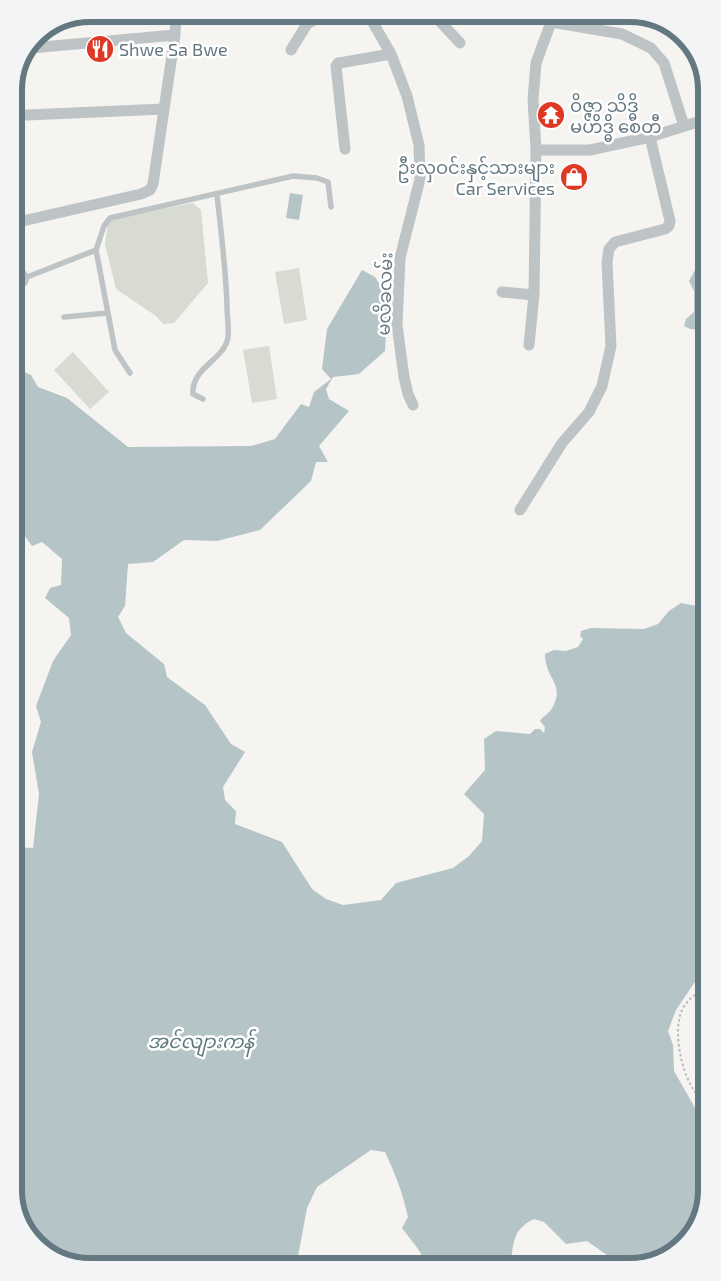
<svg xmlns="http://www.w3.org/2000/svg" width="721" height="1281" viewBox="0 0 721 1281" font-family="'Exo 2','Noto Sans Myanmar',sans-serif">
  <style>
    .green { fill: #d7dbd2 }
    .water { fill: #b5c4c6 }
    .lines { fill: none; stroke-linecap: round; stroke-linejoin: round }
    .path { stroke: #b8bbbd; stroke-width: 2; stroke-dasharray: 2.5 2.5; stroke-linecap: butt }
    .service { stroke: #bec3c5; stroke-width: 5.5 }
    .minor { stroke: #bec3c5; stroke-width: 11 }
    .labels { text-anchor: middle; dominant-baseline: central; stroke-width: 5; stroke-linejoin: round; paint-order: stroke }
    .poi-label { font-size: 18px; fill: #647881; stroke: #fff; text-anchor: start }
    .street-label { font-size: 18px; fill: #647881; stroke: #fff }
    .water-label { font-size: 19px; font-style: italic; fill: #5f7b7f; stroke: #fff }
    .rim { fill: none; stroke: #647881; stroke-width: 6 }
  </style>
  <rect width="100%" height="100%" fill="#f5f4f1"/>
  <path class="green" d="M193,203L201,210L208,283L174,323L163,324L156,316L116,289L105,244L108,223L115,218Z
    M299,268L307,320L284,324L275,272Z
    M269,346L277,399L252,403L243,350Z
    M73,352L109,392L90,409L54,370Z"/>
  <path class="water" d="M290,193L303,195L299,220L286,218Z
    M707,255V370L699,366L696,361L705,346L700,337L699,330L690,329L684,326L686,319L694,312V291L689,281L696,268Z
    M362,270L375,277L388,297L385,351L359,374L333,377L326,389L329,399L349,411L319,446L328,462H316L311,481L260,530L217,541L184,540L153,562L128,564L125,606L118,617L126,633L164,664L167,677L205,705L231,744L245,752L223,787L225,800L236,811L235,824L282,842L312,889L326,899L343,905L381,900L396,883L453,868L469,856L482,841L484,814L464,794L485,770L484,739L496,731L530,734L535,729H540L544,733L545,727L540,721C543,716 548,714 551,710C567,684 545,680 545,654L554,650L566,651L578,647L583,639L580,636L581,631L591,628L644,629L658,624L669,611L681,603L707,608V964L676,1010L668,1031L673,1045L674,1071L698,1113L707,1120V1191L695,1233L664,1259L624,1267L587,1241L566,1244L544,1222L534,1219C511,1230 514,1245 510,1267H429L418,1249L402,1228L408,1217C403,1194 395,1173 385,1152L371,1150L317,1187L307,1208L296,1267H85L47,1254L22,1224L14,1191V847L33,848L39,794L32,752L41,722L36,706L53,661L71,635L69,618L45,598L50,588L61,585L62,559L42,542L32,546L14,521V367L31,375L38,387L67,398L128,447L251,446L275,439L301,404L309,407L314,392L331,379L322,369L327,329Z"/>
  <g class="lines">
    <path class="path" d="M707,1103C684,1092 671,1033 682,1010C687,999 698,993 707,986"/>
    <path class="service" d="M14,270L22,271L27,277
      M27,277L96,250
      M14,286L16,287L25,283L27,277
      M64,317L108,313
      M130,373L115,350L96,250L104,226L110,218L293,176L317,178L328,182L331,207
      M203,399L193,394C191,367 225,360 228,337C229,327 227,316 227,306C226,269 221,232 217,195"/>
    <path class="minor" d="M368,14L391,54L407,96L419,145L420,179L400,258L397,325L404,377L408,394L413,405
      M433,14L460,43
      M551,22L622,34L651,48L664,63L684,126
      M31,48L175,35
      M291,50L307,24L314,20L356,14
      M27,115L164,109
      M345,149L336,66L338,63L345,62L391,54
      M536,150L533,99L536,63L554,14
      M14,223L141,194L150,190L153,184L175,35L176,14
      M502,292L534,295
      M529,345L534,295L536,150H590L650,137L707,119
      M520,510L562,443L589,412L602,386L611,346L607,262L609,249L615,242L665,229L669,226L670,221L650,137"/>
  </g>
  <defs>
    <symbol id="restaurant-disc" viewBox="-11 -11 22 22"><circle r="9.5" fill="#df3926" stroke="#fff"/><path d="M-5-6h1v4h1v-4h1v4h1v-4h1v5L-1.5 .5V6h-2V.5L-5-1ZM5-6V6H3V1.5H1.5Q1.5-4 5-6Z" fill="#fff"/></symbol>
    <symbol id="temple-disc" viewBox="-11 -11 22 22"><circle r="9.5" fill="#df3926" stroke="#fff"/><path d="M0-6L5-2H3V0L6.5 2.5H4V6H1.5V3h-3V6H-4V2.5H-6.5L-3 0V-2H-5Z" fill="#fff"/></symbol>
    <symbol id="shop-disc" viewBox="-11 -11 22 22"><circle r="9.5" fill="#df3926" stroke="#fff"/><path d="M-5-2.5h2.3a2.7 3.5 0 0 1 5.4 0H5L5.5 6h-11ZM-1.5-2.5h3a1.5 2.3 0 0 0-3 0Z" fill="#fff"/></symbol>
  </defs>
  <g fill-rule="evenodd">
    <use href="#restaurant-disc" x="84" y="33" width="32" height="32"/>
    <use href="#temple-disc" x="535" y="99" width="32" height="32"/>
    <use href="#shop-disc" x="558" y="161" width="32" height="32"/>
  </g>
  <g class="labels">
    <g class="poi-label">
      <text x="119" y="49">Shwe Sa Bwe</text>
      <text x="570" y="105">ဝိဇ္ဇာ သိဒ္ဓိ<tspan x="570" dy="21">မဟိဒ္ဓိ စေတီ</tspan></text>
      <text x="555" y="167" text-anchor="end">ဦးလှဝင်းနှင့်သားများ<tspan x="555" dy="21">Car Services</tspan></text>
    </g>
    <g class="street-label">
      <text transform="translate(384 294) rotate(-88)">မလိခလမ်း</text>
    </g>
    <g class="water-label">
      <text x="201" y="1040">အင်လျားကန်</text>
    </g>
  </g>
  <path d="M0 0H721V1281H0ZM90 22H630A68 68 0 0 1 698 90V1190A68 68 0 0 1 630 1258H90A68 68 0 0 1 22 1190V90A68 68 0 0 1 90 22Z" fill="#f3f4f5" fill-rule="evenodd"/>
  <path class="rim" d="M90 22H630A68 68 0 0 1 698 90V1190A68 68 0 0 1 630 1258H90A68 68 0 0 1 22 1190V90A68 68 0 0 1 90 22Z"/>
</svg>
